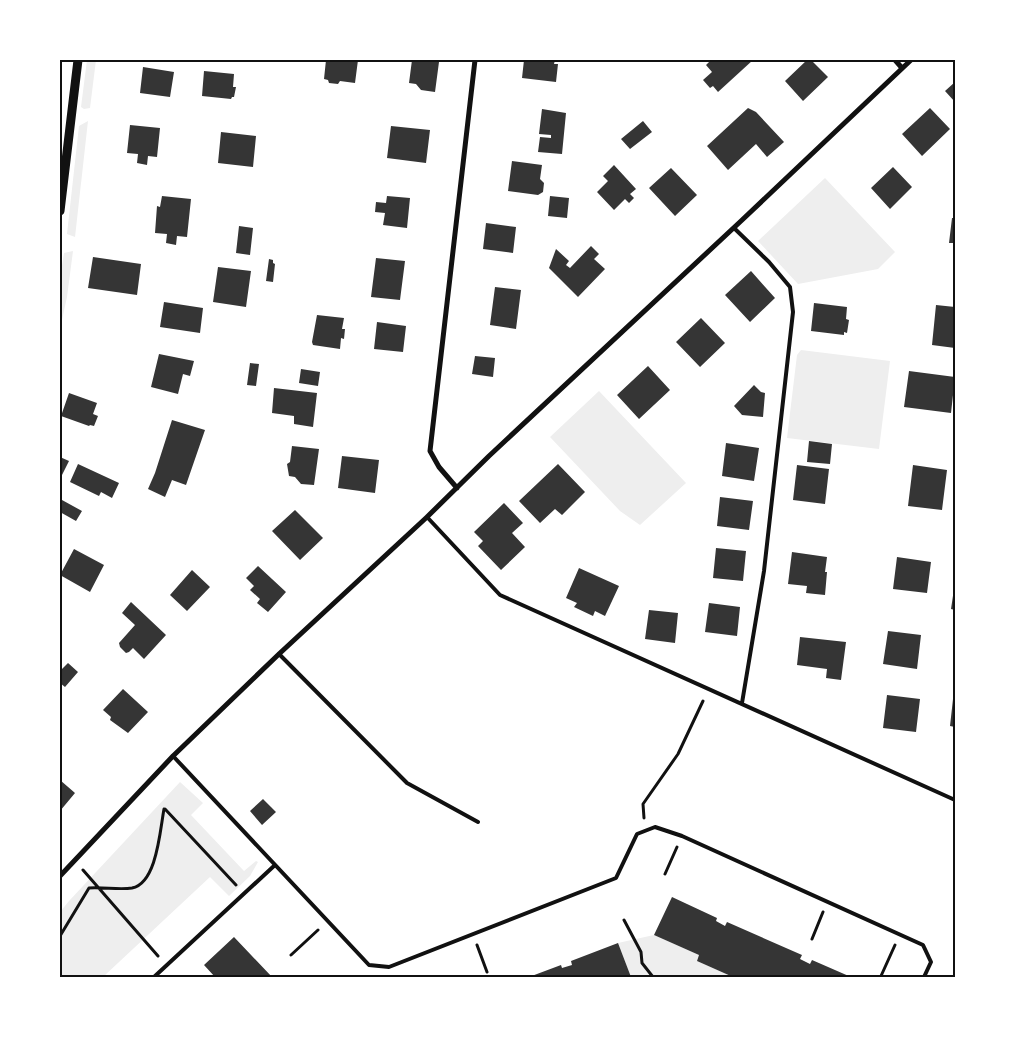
<svg xmlns="http://www.w3.org/2000/svg" width="1015" height="1037" viewBox="0 0 1015 1037" font-family="Helvetica,sans-serif">
  <style>
    .green { fill: #eee }
    .building { fill: #353535 }
    .lines { fill: none; stroke-linecap: round; stroke-linejoin: round }
    .path { stroke: #111; stroke-width: 3 }
    .service { stroke: #111; stroke-width: 4 }
    .minor { stroke: #111; stroke-width: 5 }
    .tertiary { stroke: #111; stroke-width: 9 }
    .neatline { fill: none; stroke: #111; stroke-width: 2 }
  </style>
  <rect width="100%" height="100%" fill="#fff"/>
  <path class="green" d="M87,60H96L90,108L84,109L81,107Z
    M88,121L75,237L67,234L79,126Z
    M825,178L895,252L878,269L798,284L758,241Z
    M73,251L67,297L60,329V278L64,253Z
    M801,350L890,361L879,449L787,438L797,355Z
    M599,391L686,483L640,525L620,511L550,437Z
    M180,782L203,803L191,815L244,871L256,861L258,862L250,876L229,896L210,877L103,977H60V912L69,901Z
    M654,935L699,955L697,961L733,977H631L618,943Z"/>
  <path class="building" d="M326,60H358L355,83L340,81L338,84L329,83L328,80L324,79Z
    M412,60L439,62L435,92L421,90L416,84L409,83Z
    M524,60H555L554,64H558L556,82L522,78Z
    M711,60H753L718,92L713,86L710,88L703,80L712,72L706,65Z
    M807,60H811L828,77L803,101L785,81Z
    M143,67L174,72L170,97L140,93Z
    M204,71L234,74L233,87H236L234,97H232L231,99L202,96Z
    M955,82V102L945,91Z
    M748,108L756,112L784,142L767,157L756,144L728,170L707,146Z
    M930,108L950,129L922,156L902,134Z
    M542,109L566,113L562,154L538,152L540,137L551,138V135L539,134Z
    M643,121L652,132L630,149L621,139Z
    M130,125L160,128L157,157L148,156L147,165L137,163L138,154L127,153Z
    M391,126L430,130L426,163L387,158Z
    M221,132L256,136L253,167L218,163Z
    M512,161L542,165L540,179L544,183L543,192L538,195L508,191Z
    M614,165L636,189L630,194L634,198L629,203L625,199L614,210L597,192L608,181L603,176Z
    M893,167L912,187L890,209L871,188Z
    M671,168L697,195L675,216L649,188Z
    M162,196L191,199L187,237L177,236L176,245L166,243L167,234L155,233L157,206L160,207Z
    M387,196L410,198L407,228L383,225L385,213L375,212L376,202L386,203Z
    M550,196L569,198L567,218L548,216Z
    M952,218H955V243H949Z
    M486,223L516,227L513,253L483,249Z
    M239,226L253,228L250,255L236,253Z
    M591,246L599,254L594,259L605,269L578,297L549,268L556,249L569,261L566,265L570,268Z
    M93,257L141,264L137,295L88,288Z
    M376,258L405,261L400,300L371,297Z
    M269,259L273,260V263L275,264L273,282L266,281Z
    M218,267L251,271L246,307L213,302Z
    M751,271L775,298L750,322L725,295Z
    M495,287L521,290L516,329L490,325Z
    M164,302L203,308L200,333L160,327Z
    M814,303L847,307L846,319L849,320L847,333L844,332V335L811,331Z
    M936,305L955,307V348L932,345Z
    M317,315L344,318L342,329H345L344,339L341,338L340,349L313,345L312,342Z
    M701,318L725,343L700,367L676,342Z
    M377,322L406,326L403,352L374,349Z
    M159,354L194,361L190,376L183,374L178,394L151,387Z
    M475,356L495,358L493,377L472,374Z
    M250,363L259,364L256,386L247,385Z
    M648,366L670,390L639,419L617,395Z
    M301,369L320,372L318,386L299,383Z
    M909,371L955,377L951,413L904,407Z
    M754,385L761,392L765,393L763,417L742,415L734,406Z
    M274,388L317,393L313,427L294,424V416L272,413Z
    M69,393L97,403L93,414L98,416L94,426L90,425L89,426L61,416Z
    M172,420L205,430L186,485L172,480L165,497L148,489L155,473Z
    M809,441L832,444L830,464L807,462Z
    M726,443L759,448L754,481L722,476Z
    M292,446L319,449L314,485L301,484L295,477L289,476L287,464L290,462Z
    M342,456L379,460L375,493L338,488Z
    M60,457L69,461L60,479Z
    M78,464L119,483L112,498L101,492L99,496L70,482Z
    M558,464L585,492L562,515L555,509L540,523L519,501Z
    M797,465L829,469L825,504L793,500Z
    M913,465L947,470L942,510L908,506Z
    M720,497L753,501L749,530L717,526Z
    M62,500L82,511L76,521L60,512Z
    M504,503L523,523L512,533L525,547L501,570L478,546L483,541L474,532Z
    M295,510L323,538L300,560L272,531Z
    M716,548L746,551L743,581L713,578Z
    M74,549L104,565L90,592L60,575Z
    M792,552L827,557L825,572H827L825,595L806,593L807,586L788,584Z
    M897,557L931,562L927,593L893,589Z
    M258,566L286,592L268,612L257,603L260,599L250,590L254,586L246,578Z
    M579,568L619,586L605,616L595,611L593,616L574,607L577,603L566,598Z
    M192,570L210,587L187,611L170,595Z
    M954,589H955V610L951,609Z
    M131,602L166,635L144,659L133,648L129,652L126,653L120,647L119,643L135,625L122,613Z
    M709,603L740,607L737,636L705,632Z
    M649,610L678,613L675,643L645,639Z
    M888,631L921,635L917,669L883,664Z
    M800,637L846,642L841,680L826,678L827,669L797,665Z
    M68,663L78,672L65,687L60,683V671Z
    M123,689L148,712L128,733L110,720L111,717L103,710Z
    M887,695L920,699L916,732L883,728Z
    M953,699H955V727L950,726Z
    M60,780L75,793L60,811Z
    M263,799L276,812L262,825L250,811Z
    M672,897L717,918L716,921L725,926L727,922L802,955L800,959L810,964L812,960L851,977H733L697,961L699,955L654,935Z
    M234,937L272,977H215L204,965Z
    M618,943L631,977H529L561,965L562,968L572,965L571,961Z"/>
  <g class="lines">
    <path class="path" d="M165,809L236,885
      M644,818L643,804L678,754L703,701
      M83,870L158,956
      M665,874L677,847
      M624,920L641,952L642,963L653,977
      M60,936L89,888C103,887 120,890 132,888C157,883 160,830 164,809
      M812,939L823,912
      M477,945L487,972
      M291,955L318,930
      M881,976L895,945"/>
    <path class="service" d="M734,228L769,262L790,287L793,312L764,571L742,703
      M427,517L500,595L955,800
      M279,654L407,783L478,822
      M173,756L369,965L389,967L616,878L637,834L655,827L682,836L923,945L931,962L924,977
      M154,977L275,865"/>
    <path class="minor" d="M895,60L902,68
      M457,488L439,467L430,451L475,60
      M60,876L173,756L279,654L427,517L489,456L741,221L911,60"/>
    <path class="tertiary" d="M60,211L78,60"/>
  </g>
  <rect width="1015" height="1037" fill="none" stroke="#ffffff" stroke-width="122"/>
  <rect x="61" y="61" width="893" height="915" class="neatline"/>
</svg>
